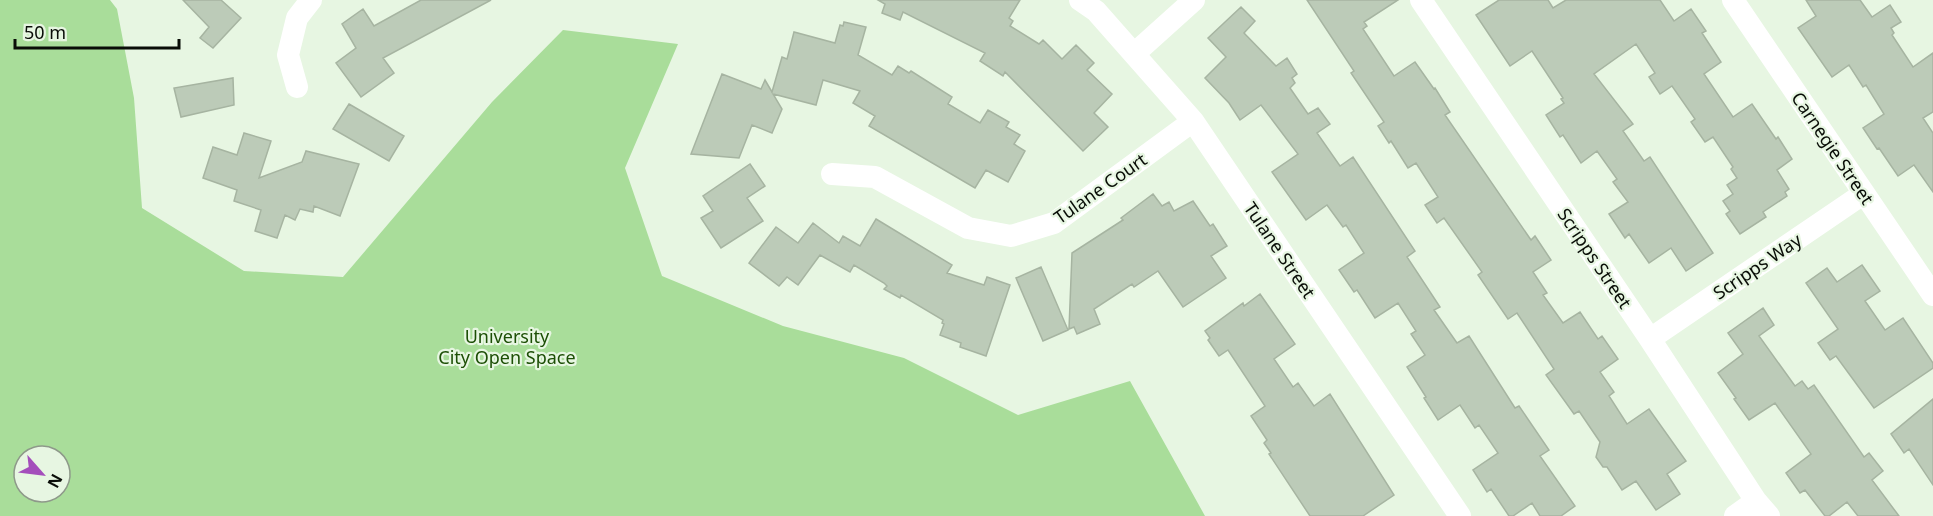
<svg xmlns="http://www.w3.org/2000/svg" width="1933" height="516" viewBox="0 0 1933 516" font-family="'Noto Sans',sans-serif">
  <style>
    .green { fill: #a9dd9a; fill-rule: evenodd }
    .building { fill: #bccbb8; stroke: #a6b4a1; stroke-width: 1.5 }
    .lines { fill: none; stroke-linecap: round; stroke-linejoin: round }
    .minor { stroke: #fff; stroke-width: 22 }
    .labels { text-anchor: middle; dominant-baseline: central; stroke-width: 4.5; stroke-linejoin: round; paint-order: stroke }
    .street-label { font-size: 18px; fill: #090d07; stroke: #e7f6e2 }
    .park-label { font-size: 18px; fill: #1c4f05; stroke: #e7f6e2 }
  </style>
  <rect width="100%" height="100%" fill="#e7f6e2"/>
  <path class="green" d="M0,0H110L117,9L134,98L142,208L244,271L343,277L492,102L563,30L678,44L625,168L662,276L783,326L904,358L1018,415L1130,381L1205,516H0ZM24,456H60V492H24Z"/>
  <path class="building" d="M183,0H221L241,18L213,48L200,38L209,27Z
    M421,0H491L383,58L394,73L361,97L336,63L356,48L342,24L363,9L374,26Z
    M878,0H1020L1009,18L1013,21L1010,26L1039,44L1043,40L1062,59L1076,45L1094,63L1087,70L1112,94L1094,113L1108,127L1083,151L1005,72L1003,76L980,61L985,53L903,12L900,20L882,13L885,4Z
    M1307,0H1398L1364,22L1367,26L1363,29L1394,76L1415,62L1434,89L1435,88L1450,112L1445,115L1531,240L1535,236L1551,260L1533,272L1547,293L1543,295L1563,323L1580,312L1598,339L1602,336L1618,359L1600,372L1614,392L1609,396L1627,424L1649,409L1686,461L1667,474L1680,494L1656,510L1636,481L1622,490L1607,467H1603L1596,457L1600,442L1579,411L1574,414L1546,375L1554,369L1517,313L1508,319L1478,275L1482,272L1444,218L1437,223L1425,205L1438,197L1416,163L1408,168L1391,141L1389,143L1378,126L1384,122L1351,73L1354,71Z
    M1499,0H1548L1553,8L1566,0H1660L1674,21L1691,9L1706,31L1702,33L1721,62L1704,74L1733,117L1752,104L1776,139L1778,137L1792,159L1777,170L1789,189L1785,192L1787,196L1763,212L1766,217L1740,234L1726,214L1730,211L1723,201L1733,194L1727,185L1737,178L1731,169L1733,167L1713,137L1705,142L1691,122L1695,119L1672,86L1660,94L1649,77L1655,73L1636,44L1594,74L1633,124L1623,131L1644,161L1650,157L1713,253L1686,271L1671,248L1649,263L1629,234L1625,238L1609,214L1628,202L1613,182L1617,179L1597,151L1581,163L1563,135L1560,137L1546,115L1564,103L1561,99L1563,98L1532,51L1510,66L1476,15Z
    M1806,0H1860L1872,17L1890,5L1901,22L1891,28L1894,33L1892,35L1913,67L1933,53V112L1923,118L1933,133V192L1914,165L1898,176L1879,148L1877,149L1863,128L1884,114L1866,85L1863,87L1849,65L1832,77L1798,28L1816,16Z
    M1241,7L1255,21L1244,33L1276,66L1287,58L1297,74L1292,78L1295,83L1290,88L1308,114L1318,108L1330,124L1317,133L1340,166L1353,157L1415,251L1407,257L1440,307L1434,310L1457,343L1469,336L1515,408L1519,406L1549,450L1540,456L1575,506L1561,516H1540L1532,503L1513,516H1509L1491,489L1487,492L1473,470L1498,453L1479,425L1475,428L1460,405L1438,420L1424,398L1426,397L1407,367L1425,355L1411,334L1416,331L1398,303L1375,318L1357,290L1354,292L1339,270L1364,253L1346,225L1343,227L1327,205L1306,220L1272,172L1298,154L1261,105L1240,120L1229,103L1205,78L1226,57L1208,38Z
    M844,22L866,27L858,55L892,75L898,66L909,73L911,71L952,97L948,104L980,123L988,110L1009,122L1006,127L1020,135L1014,144L1025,151L1008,182L986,170L975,188L869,126L875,116L853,103L860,91L823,80L816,105L773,94L782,109L772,133L752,125L739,158L691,154L722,74L761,89L765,80L772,92L782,57L787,59L794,32L835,43L840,25L843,26Z
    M233,78L234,105L181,117L174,88Z
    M349,104L404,136L389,161L333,129Z
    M244,133L271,141L259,178L302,162L306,151L359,164L340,216L314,206L313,212L300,209L295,220L285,215L277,238L255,231L261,210L234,201L237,190L203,178L213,147L237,155Z
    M750,164L765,186L747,198L763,221L721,248L701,218L713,211L703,196Z
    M1153,194L1162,206L1169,202L1174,211L1193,201L1210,226L1213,224L1227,246L1211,256L1226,278L1183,307L1158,271L1134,287L1132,284L1094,309L1100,324L1077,334L1074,327L1069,329L1072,253L1123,220L1121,218Z
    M876,219L952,265L947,273L984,285L987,277L1010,285L986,356L960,347L961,343L940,335L944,324L942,323L943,320L901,295L900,298L884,289L887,286L884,283L854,265L850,272L820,255L798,285L787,277L779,286L749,263L776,227L798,243L813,223L839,243L843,236L860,246Z
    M1862,265L1880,291L1865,301L1885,330L1903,318L1933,363V368L1874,408L1836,356L1830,360L1818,343L1838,329L1806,283L1827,268L1837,282Z
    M1041,267L1068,330L1043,341L1016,278Z
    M1260,294L1295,344L1274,359L1293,387L1298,383L1314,406L1330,394L1394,495L1363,516H1310L1269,454L1271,453L1264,443L1267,440L1251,416L1265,406L1228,350L1219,356L1208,340L1210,338L1205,331L1243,303L1244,306Z
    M1763,308L1774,325L1759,336L1795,386L1802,381L1808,389L1814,385L1864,457L1869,453L1883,471L1872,480L1899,516H1858L1847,502L1829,516H1825L1805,490L1800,493L1786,473L1811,454L1775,403L1749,420L1734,399L1736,398L1718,373L1743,354L1728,333Z
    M1933,399V485L1909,449L1904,453L1891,434Z"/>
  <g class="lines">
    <path class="minor" d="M1080,0L1096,11L1193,121L1460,516
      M1421,0L1650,339L1756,501L1769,516
      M1733,0L1933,295
      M1134,54L1194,0
      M297,87L288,55L297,18L311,0
      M832,174L875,177L968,228L1011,236L1054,223L1193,121
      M1650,339L1863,194
      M1735,516L1756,501"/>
  </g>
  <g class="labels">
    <g class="street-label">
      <text transform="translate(1833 148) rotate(56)">Carnegie Street</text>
      <text transform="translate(1100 188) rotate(-35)">Tulane Court</text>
      <text transform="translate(1280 250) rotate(56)">Tulane Street</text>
      <text transform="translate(1595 258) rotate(56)">Scripps Street</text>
      <text transform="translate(1757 266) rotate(-34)">Scripps Way</text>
    </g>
    <g class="park-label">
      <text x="507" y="336">University<tspan x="507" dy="21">City Open Space</tspan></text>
    </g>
  </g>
  <g transform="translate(42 474) rotate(118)"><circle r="28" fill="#e7f6e2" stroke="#8e998a" stroke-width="1.5"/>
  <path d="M0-4.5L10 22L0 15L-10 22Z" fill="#a44ebb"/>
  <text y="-9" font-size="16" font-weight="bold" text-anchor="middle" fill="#090d07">N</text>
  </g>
  <path d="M15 39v9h164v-9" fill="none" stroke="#090d07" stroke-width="3"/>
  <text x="24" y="39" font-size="18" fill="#090d07" stroke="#e7f6e2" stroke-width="4.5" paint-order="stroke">50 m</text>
</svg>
